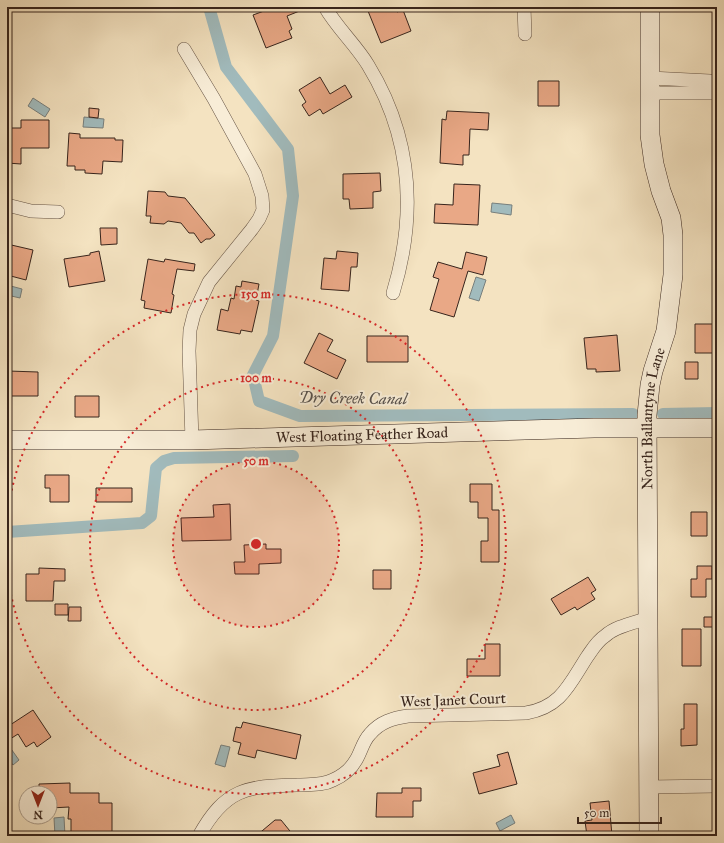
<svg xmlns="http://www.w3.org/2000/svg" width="724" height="843" viewBox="0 0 724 843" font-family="'IM FELL Great Primer',serif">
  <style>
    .water { fill: #a1bbbd; stroke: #777f7d }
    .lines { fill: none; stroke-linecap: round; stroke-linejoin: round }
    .canal { stroke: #a1bbbd; stroke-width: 12 }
    .building { fill: #e9a886; stroke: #37241c }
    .street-casing { stroke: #665445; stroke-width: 14 }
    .secondary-casing { stroke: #37241c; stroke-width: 20 }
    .street { stroke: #f8edd7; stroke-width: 13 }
    .secondary { stroke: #f8edd7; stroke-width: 19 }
    .ring { fill: none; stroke: #d62828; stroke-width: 2; stroke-dasharray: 2 4 }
    .labels { text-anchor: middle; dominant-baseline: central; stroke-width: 4; stroke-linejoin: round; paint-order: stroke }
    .street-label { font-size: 15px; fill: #37241c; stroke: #f8edd7 }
    .water-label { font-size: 16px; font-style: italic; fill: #57514c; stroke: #f8edd7 }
    .centre { fill: #d62828; stroke: #f8edd7; stroke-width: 2 }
    .ring-label { font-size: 12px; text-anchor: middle; font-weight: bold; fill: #d62828; stroke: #f8edd7; stroke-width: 4; stroke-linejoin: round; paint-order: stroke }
  </style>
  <rect width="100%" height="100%" fill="#f4e3c1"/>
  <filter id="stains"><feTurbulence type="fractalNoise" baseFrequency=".005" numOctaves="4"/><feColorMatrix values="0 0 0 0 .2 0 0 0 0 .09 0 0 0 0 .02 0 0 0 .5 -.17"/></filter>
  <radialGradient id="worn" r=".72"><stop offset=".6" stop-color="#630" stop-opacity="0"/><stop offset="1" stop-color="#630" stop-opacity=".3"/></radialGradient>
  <path class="water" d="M33,98L50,109L45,117L28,106Z
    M84,117L104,119L103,128L83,127Z
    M492,203L512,205L511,215L491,212Z
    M476,277L486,280L479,301L469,298Z
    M7,285L22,289L20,298L7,295Z
    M221,745L230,747L225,767L215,764Z
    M9,746L19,760L13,765L7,757V747Z
    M511,815L515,823L500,831L496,823Z
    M64,817L65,836H55L54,818Z"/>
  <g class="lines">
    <path class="canal" d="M209,7L226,67L288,149L293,196L273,336L253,375L259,401L300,416L633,414
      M663,414L717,413
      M7,532L142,523L151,516L156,468L164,461L174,458L293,456"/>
  </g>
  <path class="building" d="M275,7L307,8L287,16L292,29L289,31L292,38L266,48L253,15Z
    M379,7H395L397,12L403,10L411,31L381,43L368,11Z
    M320,77L330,94L345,85L352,97L323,114L320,109L309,116L302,105L306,102L299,90Z
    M538,81H559V106H538Z
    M89,108L99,109L98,118L89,117Z
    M447,111L489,113L488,130L470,129L469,155H463V165L440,163L442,119L446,120Z
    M21,120H49V148H21V164L7,163V128H21Z
    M69,133L80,134V138H115V140H123L122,162L103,161L102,174L85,173V170H75V166H67Z
    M380,173L381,191L373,192V208L350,209L349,199H343V174Z
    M454,184L480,185L478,225L434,223L435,204L453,205Z
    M148,191L165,192L168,196L185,198L215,235L210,239H206L201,243L194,233H189L181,223L168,221L164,224L150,223L151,216H146Z
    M100,228H117V244L101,245Z
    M7,244L33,250L26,280L7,275Z
    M99,251L105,281L69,287L64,259L90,255V253Z
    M337,251L358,253L357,267H351L349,291L321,289L324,258L336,259Z
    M466,252L487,257L483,275L468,271L454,317L430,310L439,279L433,277L438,262L462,269Z
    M148,259L164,262L165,259L195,264L194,271L177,269L172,294L174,295L171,313L144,308L145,301L141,300Z
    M242,281L259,284L256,300L259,301L252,332L241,330L240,334L217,330L221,309L228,311L231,298L234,299L236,286L241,287Z
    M695,324H717V353H695Z
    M319,333L333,340L327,351L346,360L337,379L304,363Z
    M617,335L620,371L596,372V369H587L584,338Z
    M367,336H408V362H367Z
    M685,362H698V379H685Z
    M8,371L38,372V396H8Z
    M75,396H99V417H75Z
    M45,475H69V502H50V488H45Z
    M470,484H492V510H499V562H481V541H488V518H478V502H470Z
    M96,488H132V502H96Z
    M230,504L231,540L182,541L181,518L214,517L213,505Z
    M691,512H707V536H691Z
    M266,544V549H281V563L259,564V574H235L234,562H245L244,545Z
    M697,566H712V579H706V597H691V579H697Z
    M39,568L65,569V581H54L53,601H26V574H39Z
    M373,570H391V589H373Z
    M588,577L596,590L591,593L595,599L577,610L575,607L561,615L551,599Z
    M55,604H68V615H55Z
    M69,607H81V621H68Z
    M704,617H717V627H704Z
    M682,629H701V666H682Z
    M485,644H500V676H467V659H485Z
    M684,704H697V745L681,746V729H684Z
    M33,710L51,737L37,747L34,742L26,747L18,734L7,741V727Z
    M243,722L301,735L296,759L257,750L255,758L238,754L241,743L233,741L236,727L241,728Z
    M508,752L517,784L479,794L473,773L500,766L497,755Z
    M70,783V793H99V803H112V836H71V819H68L69,807L50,808V793H39V784Z
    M402,788H421V801H413V817H376L377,793H402Z
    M609,801L612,836H587L585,821L592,820L590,803Z
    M275,820H281L294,836H256Z"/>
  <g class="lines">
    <defs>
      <path id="street" d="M325,7C337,28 356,45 368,65C412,137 417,214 393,293
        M524,7L525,34
        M184,49L214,99L255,174L262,196L263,210L259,219L252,229L209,282L194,314L190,330L189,351L192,440
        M650,78L710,81L717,87
        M649,93H710L717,89
        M7,205L31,211L58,212
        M648,787L717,786
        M199,836C225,789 246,786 297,785C309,784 322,786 333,780C342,776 351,769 356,760C361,752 363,741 370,734C380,722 393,718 408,716L526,713C561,707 569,685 587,657C592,650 597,641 605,636C616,626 634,623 648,618"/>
      <g id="secondary">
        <path id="s1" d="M7,440H192L594,428H717"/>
        <path id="s2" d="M649,836L647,415L650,385L653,371L666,331L673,275V235L671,218L661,191L654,164L650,135V7"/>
      </g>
    </defs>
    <use href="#street" class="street-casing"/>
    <use href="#secondary" class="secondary-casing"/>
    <use href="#street" class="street"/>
    <use href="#secondary" class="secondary"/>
  </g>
  <circle cx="256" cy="544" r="83" fill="#d62828" fill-opacity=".12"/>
  <g class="ring">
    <circle cx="256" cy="544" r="83"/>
    <circle cx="256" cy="544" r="166"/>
    <path d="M7 520A250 250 0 1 1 7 568"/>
  </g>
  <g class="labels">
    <g class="street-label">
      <text stroke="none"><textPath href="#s2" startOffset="418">North Ballantyne Lane</textPath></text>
      <text stroke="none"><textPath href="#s1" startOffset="355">West Floating Feather Road</textPath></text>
      <text transform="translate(453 700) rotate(-2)">West Janet Court</text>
    </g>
    <g class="water-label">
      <text transform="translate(353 398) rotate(1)">Dry Creek Canal</text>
    </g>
  </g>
  <circle cx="256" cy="544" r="6" class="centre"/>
  <g class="ring-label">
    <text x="256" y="298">150 m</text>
    <text x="256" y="382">100 m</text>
    <text x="256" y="465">50 m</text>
  </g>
  <rect width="724" height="843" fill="none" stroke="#f4e3c1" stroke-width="24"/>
  <rect x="8" y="8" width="708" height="827" fill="none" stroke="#37241c" stroke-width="2"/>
  <rect x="12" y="12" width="700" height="819" fill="none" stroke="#37241c"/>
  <g transform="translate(38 805) rotate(180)"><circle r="19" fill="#f8edd7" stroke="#ab9d8c"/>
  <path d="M0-3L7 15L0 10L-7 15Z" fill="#8f2418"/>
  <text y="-6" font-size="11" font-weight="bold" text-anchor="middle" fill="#37241c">N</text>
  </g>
  <path d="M578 817v6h83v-6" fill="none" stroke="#37241c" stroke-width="2"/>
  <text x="584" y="817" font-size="12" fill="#37241c" stroke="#f8edd7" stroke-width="3" paint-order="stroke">50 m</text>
  <rect width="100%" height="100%" filter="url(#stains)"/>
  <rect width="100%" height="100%" fill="url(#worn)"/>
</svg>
